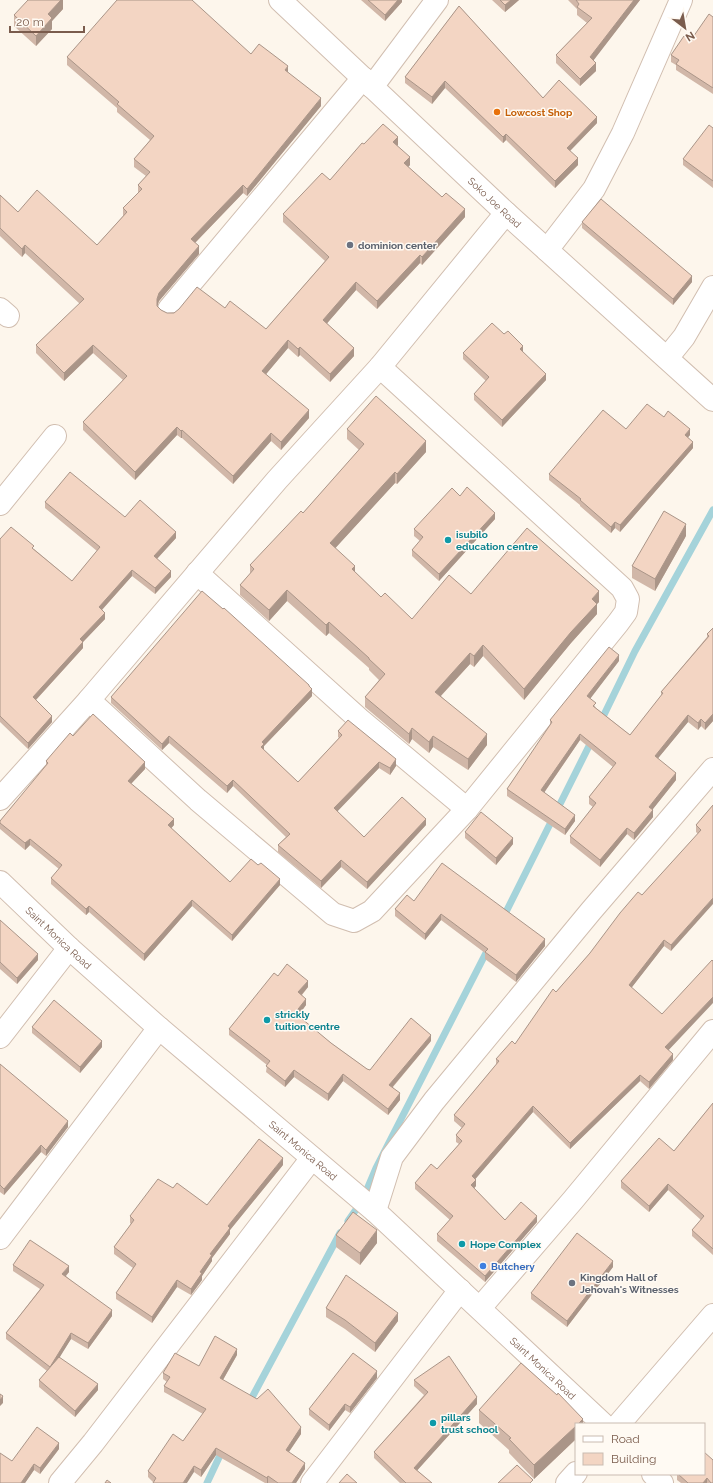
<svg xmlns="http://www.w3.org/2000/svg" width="713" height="1483" viewBox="0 0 713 1483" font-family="Raleway,sans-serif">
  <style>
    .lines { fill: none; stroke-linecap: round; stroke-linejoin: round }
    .stream { stroke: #a5d3da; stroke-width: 7 }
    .minor-casing { stroke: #d1beb0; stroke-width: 24 }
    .minor { stroke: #fff; stroke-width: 22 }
    .wall { fill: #d1b7a8 }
    .shaded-wall { fill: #aa9588 }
    .building { fill: #f3d5c3; stroke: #aa9588 }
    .food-dot { fill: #e8710a; stroke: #fffaf3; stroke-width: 1.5 }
    .worship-dot { fill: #6b7280; stroke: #fffaf3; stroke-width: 1.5 }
    .culture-dot { fill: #0f9aa8; stroke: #fffaf3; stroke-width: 1.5 }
    .shop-dot { fill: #3f7fe0; stroke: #fffaf3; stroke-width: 1.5 }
    .labels { text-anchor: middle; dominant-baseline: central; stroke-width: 3; stroke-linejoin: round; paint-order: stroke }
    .food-label { font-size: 10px; font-weight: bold; fill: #c56008; stroke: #fffaf3; text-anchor: start }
    .street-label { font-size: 10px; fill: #7a5c4d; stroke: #fffaf3 }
    .worship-label { font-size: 10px; font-weight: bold; fill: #5b616d; stroke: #fffaf3; text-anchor: start }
    .culture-label { font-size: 10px; font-weight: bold; fill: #0d838f; stroke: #fffaf3; text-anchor: start }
    .shop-label { font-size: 10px; font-weight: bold; fill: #366cbe; stroke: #fffaf3; text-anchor: start }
  </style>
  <rect width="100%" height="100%" fill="#fdf6ec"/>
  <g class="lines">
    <path class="stream" d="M600,723L635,651L713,510
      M503,918L592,740
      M348,1221L362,1201L376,1168L489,947
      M248,1405L340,1233
      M207,1483L223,1449"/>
    <defs>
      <g id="minor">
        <path id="s1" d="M280,0L506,213L713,400"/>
        <path d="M372,87L437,0"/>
        <path d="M547,250L594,189L623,133L681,0"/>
        <path d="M0,309L8,316"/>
        <path d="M169,309L363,78"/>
        <path d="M667,358L684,337L713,287"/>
        <path d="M0,504L55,436"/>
        <path d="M197,573L359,719L467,809"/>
        <path d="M89,700L198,800L333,914L354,921L372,911L467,809L618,623L626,612L628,599L622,588L380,367"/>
        <path d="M0,799L89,700L277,480L380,367L506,213"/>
        <path id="s2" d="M0,882L69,948L159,1028L375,1211L603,1424"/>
        <path d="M0,1037L69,948"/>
        <path d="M375,1211L392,1157L434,1101L591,911L713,769"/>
        <path d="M0,1238L159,1028"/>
        <path d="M480,1308L573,1200L713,1031"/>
        <path d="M619,1424L713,1315"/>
        <path d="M653,1474L662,1483"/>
        <path d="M60,1483L93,1443L312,1158"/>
        <path d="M312,1483L460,1290"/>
        <path d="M567,1483L576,1473"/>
      </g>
    </defs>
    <use href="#minor" class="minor-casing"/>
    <use href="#minor" class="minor"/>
  </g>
  <path class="wall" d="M63,0V9L52,21V29L36,46L14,26V15Z
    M361,0H402V2L385,21Z
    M492,0H519L505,12Z
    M568,0H640L593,60L596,71L580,86L556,63V55L587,23L577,15V9Z
    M459,6L543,98L597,123L570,151L578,165L555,188L506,140L503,143L445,88L432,104L405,83V77Z
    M713,17V94L676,70V65L671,62V55L691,40Z
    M251,54L288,72L321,106L247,196L243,193L195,243L199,254L159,301L157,306L161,310L167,313L225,308L266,329L325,261L283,222V214L330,180L364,144L398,145L397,146L410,165L408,167L465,217L422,265L420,263L377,309L356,290L327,323L354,356L330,382L300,355L298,357L288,348L266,374L309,418L281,450L271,441L233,484L182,438H181L177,435L135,480L83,430V422L123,380L93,353L64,381L36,353V345L80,304L25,253L22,257L0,236V195L18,212L97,245L123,216V208L138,193V185L146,176L134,167V159L150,140L117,112V108L67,65V57Z
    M713,128V188L683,165V159Z
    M582,222L692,282L673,305L582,228Z
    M523,352L546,380L502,427L474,400V394L486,381L463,359V353Z
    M664,417L690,435L688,437L693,448L620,532L615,528L611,533L580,506V505L549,480V474L626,429Z
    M347,429L426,452L397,484L395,483L335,548L355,572L381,597L412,619L471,594L599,602L597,604V614L571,643L524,700L483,656L474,667L470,664L441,696L487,745L468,770L433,747L429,753L412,739L409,744L365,707V697L379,680L369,670V668L329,633L326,636L287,601L269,621L240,595V585L250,574V565L303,513L359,450L347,439Z
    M460,496L495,519L439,581L412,556V550L420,541L414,536V529Z
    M45,502L125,517L176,538L157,559L171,577L155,594L132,576L102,610L105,619L83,642V648L36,700L52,722L28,749L0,722V539L34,549L72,581L97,551L45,508Z
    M686,536L655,591L632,578V566Z
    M713,628V721L705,730L701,726L698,730L688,722L658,758L676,780L652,810L653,817L634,840L627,834L600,867L570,843V836L593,807L589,804V797L613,767L580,740L544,793L575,821L565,835L507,796V789L550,726V720L619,661L590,698L596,708L630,735L661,696V692L707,637V634Z
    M309,686L312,696L264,746V750L298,782L339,738L338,737V731L396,766L390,775L379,768L337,811L364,837L426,825L367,889L341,867L321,888L278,852V845L286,837L233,786L227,793L169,743L162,750L111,703V697Z
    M73,736L145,769L131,784L174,825L171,828L230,882L280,885L232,941L192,906L144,961L89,912L86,915L51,884V878L59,869L30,845L25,850L0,829V821L46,766V761Z
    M713,805L671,951L664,946L631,988L668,1050L673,1060L649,1089L640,1081L570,1149L533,1112L475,1179L476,1186L474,1188L505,1220L537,1222L485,1282L437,1241V1234L450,1220L415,1189V1183L437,1169L459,1144L456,1142V1135L462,1128L454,1121V1115L496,1065V1059L515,1044L556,992L642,895L698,834L696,832V825Z
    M465,832L513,844L496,865L465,838Z
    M414,901L545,946L516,982L485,959V953L441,920L425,940L395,916V909Z
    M0,920L38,960L17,984L0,969Z
    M278,976L308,987L302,995L306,1005L298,1016L331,1043L367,1069L370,1070L431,1041L393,1087L400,1100L388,1115L343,1081L328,1101L294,1077L285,1087L266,1072L267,1065L229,1035V1029Z
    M32,1027L102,1047L80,1073L32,1033Z
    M0,1064L68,1127L46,1156L41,1152L4,1195L0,1192Z
    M713,1103V1255L692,1236V1230L701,1220L668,1190L649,1212L621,1188V1181L674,1151Z
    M283,1165L230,1230V1234L212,1258V1261L202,1276V1280L191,1295L177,1287L152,1323L116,1299V1293L133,1268L114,1254V1247L131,1224L130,1223V1216L173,1188L207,1205Z
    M336,1235L377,1243L360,1265L336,1247Z
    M13,1265L69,1272L66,1276L112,1316L88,1349L71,1339L59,1357L98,1390L75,1417L39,1387V1380L47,1371L6,1339V1333L40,1289L13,1271Z
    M613,1267L567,1327L531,1299V1293Z
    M326,1308L398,1321L375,1352L345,1329L326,1317Z
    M237,1355L223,1380L301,1434L289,1452L305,1469L296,1483H265L216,1455L201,1477L194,1472L153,1482L148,1477V1471L183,1441L203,1414L164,1392V1386L167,1382L163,1379V1373L199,1366Z
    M377,1378L350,1413L345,1410L329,1431L309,1415V1409Z
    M414,1380L477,1404L417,1470L432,1483H400L374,1458V1452L424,1395L414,1386Z
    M479,1410L583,1424H576V1439L534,1479L509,1453V1450L479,1423Z
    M59,1449L40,1474L34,1470L25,1483H0L12,1461Z
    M677,1474H704L713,1483H681L677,1480Z"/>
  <path class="shaded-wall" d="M61,0H63V9L52,21V29L36,46V36L48,14Z
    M398,0H402V2L385,21V15Z
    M511,0H519L505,12V5Z
    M634,0H640L590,65V57Z
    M596,63V71L580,86V79Z
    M288,66V74L285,70Z
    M445,81V88L432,104V97Z
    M321,98V106L247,196V189Z
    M597,117V123L567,154V148Z
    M506,134V140L503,143V137Z
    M398,137V145L393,150V142Z
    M410,157V165L404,171V163Z
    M578,158V165L555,188V181Z
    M243,185V193L191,247V239Z
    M465,209V217L422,265V257Z
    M25,245V253L22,257V249Z
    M199,246V254L159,301L157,307V299L159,293Z
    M420,255V263L377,309V301Z
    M692,276V282L673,305V299Z
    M356,282V290L323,328V320Z
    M288,340V348L262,379V371Z
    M93,345V353L64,381V373Z
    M523,346V352L520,355V349Z
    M300,347V355L298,357V349Z
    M354,348V356L330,382V374Z
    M546,374V380L502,427V420Z
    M309,410V418L281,450V442Z
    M177,427V435L135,480V472Z
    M690,429V435L685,441V435Z
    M182,430V438H181V431Z
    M271,433V441L233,484V476Z
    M426,441V452L397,484V474Z
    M693,442V448L620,532V525Z
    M395,472V483L330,554V543Z
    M495,513V519L439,581V574Z
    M615,522V528L611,533V527Z
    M686,524V536L655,591V579Z
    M176,532V538L154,562V556Z
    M355,566V576L352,569Z
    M132,570V576L99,613V607Z
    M171,571V577L155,594V588Z
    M287,590V601L269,621V610Z
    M599,591V602L597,604V614L571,643L524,700V689L592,599Z
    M105,613V619L83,642V648L33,703V697L80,639Z
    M329,622V633L326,636V625Z
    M483,645V656L474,667V656Z
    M470,653V664L435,702V692Z
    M619,655V661L587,703V696Z
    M312,689V696L264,746V750L261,754L262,742Z
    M713,714V721L705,730V723Z
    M688,715V722L655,762V756Z
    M52,716V722L28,749V743Z
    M701,719V726L698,730V723Z
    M412,728V739L409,744V734Z
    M487,734V745L468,770V759Z
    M580,734V740L541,797V790Z
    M169,736V743L162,750V744Z
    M433,736V747L429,753V742Z
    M396,759V766L390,775V768Z
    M145,762V769L128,787V781Z
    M379,762V768L334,815V808Z
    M676,773V780L649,814V807Z
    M233,780V786L227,793V786Z
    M653,810V817L634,840V833Z
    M575,815V821L565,835V829Z
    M174,819V825L168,832V825Z
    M426,819V825L367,889V882Z
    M627,828V834L600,867V860Z
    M513,838V844L496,865V858Z
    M30,839V845L25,850V843Z
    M341,860V867L321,888V881Z
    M280,879V885L232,941V935Z
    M713,898V904L671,951V945Z
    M192,900V906L144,961V954Z
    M89,906V912L86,915V909Z
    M441,914V920L425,940V934Z
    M545,939V946L516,982V975Z
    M664,940V946L629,991V985Z
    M38,954V960L17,984V978Z
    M308,981V987L298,999V992Z
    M713,997V1003L665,1054V1047Z
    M306,999V1005L295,1020V1013Z
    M431,1035V1041L389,1091V1085Z
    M102,1041V1047L80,1073V1067Z
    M673,1054V1060L649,1089V1082Z
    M294,1070V1077L285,1087V1081Z
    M343,1074V1081L328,1101V1094Z
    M640,1075V1081L570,1149V1143Z
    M400,1093V1100L388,1115V1109Z
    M533,1106V1112L472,1183V1176Z
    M68,1121V1127L46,1156V1150Z
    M41,1145V1152L4,1195V1189Z
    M283,1158V1165L230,1230V1234L212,1258V1261L202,1276V1280L191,1295V1289L200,1272L210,1254L228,1226Z
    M476,1180V1186L471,1192V1185Z
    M668,1184V1190L649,1212V1206Z
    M537,1216V1222L485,1282V1276Z
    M377,1230V1243L360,1265V1253Z
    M613,1261V1267L567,1327V1321Z
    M69,1266V1272L62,1280V1274Z
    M177,1280V1287L152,1323V1317Z
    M112,1310V1316L88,1349V1343Z
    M398,1313V1321L375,1352V1343Z
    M71,1333V1339L50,1373V1367Z
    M237,1349V1355L220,1385V1378Z
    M377,1371V1378L350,1413V1407Z
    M98,1384V1390L75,1417V1411Z
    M3,1396V1403L0,1406V1400Z
    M477,1397V1404L414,1474V1468Z
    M345,1404V1410L329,1431V1425Z
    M583,1419V1424H578Z
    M576,1426V1439L534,1479V1465Z
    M301,1427V1434L286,1456V1450Z
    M59,1443V1449L40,1474V1468Z
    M216,1448V1455L201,1477V1470Z
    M305,1463V1469L296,1483H292Z
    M34,1464V1470L25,1483H21Z
    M194,1466V1472L187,1483H183Z
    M268,1476V1483H267V1478Z
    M707,1478V1483H703Z"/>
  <path class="building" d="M28,0H61L48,14L52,18L36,36L14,15Z
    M117,0H192L251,54L259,44L288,66L285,70L321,98L247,189L243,185L191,239L199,246L159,293L157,299V306L161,310L167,313H174L179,309L197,287L225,308L230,301L266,329L329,257L283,214L322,173L330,180L362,143L364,144L383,124L398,137L393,142L410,157L404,163L442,197L446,193L465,209L422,257L420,255L377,301L356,282L323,320L354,348L330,374L300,347L298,349L288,340L262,371L309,410L281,442L271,433L233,476L182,430L181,431L177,427L135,472L83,422L127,376L93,345L64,373L36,345L84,299L25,245L22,249L0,228V195L18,212L37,190L97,245L127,212L123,208L142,189L138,185L150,172L134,159L154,136L117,104L119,102L67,57Z
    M368,0H398L385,15Z
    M500,0H511L505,5Z
    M576,0H634L590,57L596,63L580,79L556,55L592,18L577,7L579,4Z
    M459,6L543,98L559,80L597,117L567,148L578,158L555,181L506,134L503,137L445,81L432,97L405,77Z
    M709,14L713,17V88L676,64L679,60L671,55L684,36L691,40Z
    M709,125L713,128V181L683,159Z
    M601,199L692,276L673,299L582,222Z
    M492,323L504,334L508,331L523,346L520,349L546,374L502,420L474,394L489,377L463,353Z
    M376,396L426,441L397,474L395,472L330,543L355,566L352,569L381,597L385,593L412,619L449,575L471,594L527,528L599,591L592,599L597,604L571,632L524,689L483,645L474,656L470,653L435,692L487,734L468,759L433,736L429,742L412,728L409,734L365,697L385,674L369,659V658L329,622L326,625L287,590L269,610L240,585L254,569L250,565L301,511L303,513L364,444L347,429Z
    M647,404L664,417L668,411L690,429L685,435L693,442L620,525L615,522L611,527L580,500L581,499L549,474L603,410L626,429Z
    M70,472L125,517L140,500L176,532L154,556L171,571L155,588L132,570L99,607L105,613L80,639L83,642L33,697L52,716L28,743L0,716V539L11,527L34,546L32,548L72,581L100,547L45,502Z
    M467,487L495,513L439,574L412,550L423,537L414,529L452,488L460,496Z
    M664,511L686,524L655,579L632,566Z
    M202,591L223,609L224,608L309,685V686L312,689L262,742L264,744L261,747L298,782L342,735L338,731L348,720L396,759L390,768L379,762L334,808L364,837L402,797L426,819L367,882L341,860L321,881L278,845L290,834L233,780L227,786L169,736L162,744L111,697Z
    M713,628V714L705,723L701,719L698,723L688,715L655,756L676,773L649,807L653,810L634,833L627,828L600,860L570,836L596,803L589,797L616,763L580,734L541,790L575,815L565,829L507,789L552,722L550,720L609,647L619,655L587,696L596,703L593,706L630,735L663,693L661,692L709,636L707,634Z
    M93,714L145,762L128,781L174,819L168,825L230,882L251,859L258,865L261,863L280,879L232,935L192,900L144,954L89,906L86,909L51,878L62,865L30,839L25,843L0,823V821L48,763L46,761L70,733L73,736Z
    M713,805V898L671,945L664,940L629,985L662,1014L712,960L713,961V997L665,1047L673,1054L649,1082L640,1075L570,1143L533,1106L472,1176L476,1180L471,1185L505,1220L521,1202L537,1216L485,1276L437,1234L453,1216L415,1183L431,1164L437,1169L462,1141L456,1135L465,1124L454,1115L499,1061L496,1059L512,1041L515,1044L553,989L556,992L590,953L620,913L638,892L642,895L701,830L696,825Z
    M481,812L513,838L496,858L465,832Z
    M442,863L545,939L516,975L485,952L488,949L441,914L425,934L395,909L407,895L414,901Z
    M0,920L38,954L17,978L0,962Z
    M287,964L308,981L298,992L306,999L295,1013L331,1043L367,1069L370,1070L411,1018L431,1035L389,1085L400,1093L388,1109L343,1074L328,1094L294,1070L285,1081L266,1066L270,1061L229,1029L274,973L278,976Z
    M54,1000L102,1041L80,1067L32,1027Z
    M0,1064L68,1121L46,1150L41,1145L4,1189L0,1185Z
    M713,1103V1249L692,1230L704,1216L668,1184L649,1206L621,1181L659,1138L674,1151Z
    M259,1139L283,1158L228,1226L230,1228L210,1254L212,1255L200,1272L202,1273L191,1289L177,1280L152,1317L116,1293L136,1264L114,1247L134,1220L130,1216L158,1179L173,1188L177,1183L207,1205Z
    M353,1212L377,1230L360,1253L336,1235Z
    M577,1233L613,1261L567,1321L531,1293Z
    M30,1240L69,1266L62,1274L112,1310L88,1343L71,1333L50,1367L6,1333L44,1285L13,1265Z
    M346,1275L398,1313L375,1343L345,1320L326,1308Z
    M215,1336L237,1349L220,1378L257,1399L268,1389L301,1427L286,1450L305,1463L292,1483H278L268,1476L267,1478L216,1448L201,1470L194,1466L183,1483H153L156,1478L148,1471L173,1434L183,1441L206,1409L164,1386L170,1377L163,1373L175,1353L199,1366Z
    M353,1353L377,1371L350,1407L345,1404L329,1425L309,1409Z
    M449,1356L477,1397L414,1468L432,1483H406L374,1452L428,1392L414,1380Z
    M59,1357L98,1384L75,1411L39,1380Z
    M521,1363L557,1395L558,1393L583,1419L578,1424H576V1426L534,1465L509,1439L511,1438L479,1410Z
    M0,1394L3,1396L0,1400Z
    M37,1427L59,1443L40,1468L34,1464L21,1483H0V1453L12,1461Z
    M704,1452L713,1460V1483H711L707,1478L703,1483H688L678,1474H704Z
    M517,1465L533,1480L530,1483H498Z
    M347,1474L357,1483H339Z
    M107,1480L111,1483H105Z"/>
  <circle class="food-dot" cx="497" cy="112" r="4"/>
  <g class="worship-dot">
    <circle cx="350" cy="245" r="4"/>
    <circle cx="572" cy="1283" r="4"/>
  </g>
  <g class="culture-dot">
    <circle cx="448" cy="540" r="4"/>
    <circle cx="267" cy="1020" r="4"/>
    <circle cx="462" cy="1244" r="4"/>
    <circle cx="433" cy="1423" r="4"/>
  </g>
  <circle class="shop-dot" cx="483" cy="1266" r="4"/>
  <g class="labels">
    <g class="food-label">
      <text x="505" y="112">Lowcost Shop</text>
    </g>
    <g class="street-label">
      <text stroke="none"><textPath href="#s1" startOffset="295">Soko Joe Road</textPath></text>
      <text stroke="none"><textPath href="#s2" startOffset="81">Saint Monica Road</textPath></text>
      <text stroke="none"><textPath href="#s2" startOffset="405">Saint Monica Road</textPath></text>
      <text stroke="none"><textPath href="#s2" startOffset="729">Saint Monica Road</textPath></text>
    </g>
    <g class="worship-label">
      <text x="358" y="245">dominion center</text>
      <text x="580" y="1277">Kingdom Hall of<tspan x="580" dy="12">Jehovah's Witnesses</tspan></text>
    </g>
    <g class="culture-label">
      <text x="456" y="534">isubilo<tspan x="456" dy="12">education centre</tspan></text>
      <text x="275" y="1014">strickly<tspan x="275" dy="12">tuition centre</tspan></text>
      <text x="470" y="1244">Hope Complex</text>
      <text x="441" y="1417">pillars<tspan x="441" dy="12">trust school</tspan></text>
    </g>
    <g class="shop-label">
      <text x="491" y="1266">Butchery</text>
    </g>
  </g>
  <rect x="575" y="1423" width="130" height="52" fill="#fffaf3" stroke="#cabbb1"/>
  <rect x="583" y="1436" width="20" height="6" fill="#ffffff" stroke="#cabbb1"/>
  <text x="611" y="1443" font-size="12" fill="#7a5c4d">Road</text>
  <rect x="583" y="1453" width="20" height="12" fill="#f3d5c3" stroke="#cabbb1"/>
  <text x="611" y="1463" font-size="12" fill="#7a5c4d">Building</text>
  <g transform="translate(685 28) rotate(149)" stroke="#fffaf3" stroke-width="3" paint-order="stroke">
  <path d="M0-3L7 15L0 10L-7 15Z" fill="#7a5c4d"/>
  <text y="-6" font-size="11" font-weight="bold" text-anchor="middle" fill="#7a5c4d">N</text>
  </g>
  <path d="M10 26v6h74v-6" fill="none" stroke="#7a5c4d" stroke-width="2"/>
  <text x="16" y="26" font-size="12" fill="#7a5c4d" stroke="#fffaf3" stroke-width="3" paint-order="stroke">20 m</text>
</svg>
